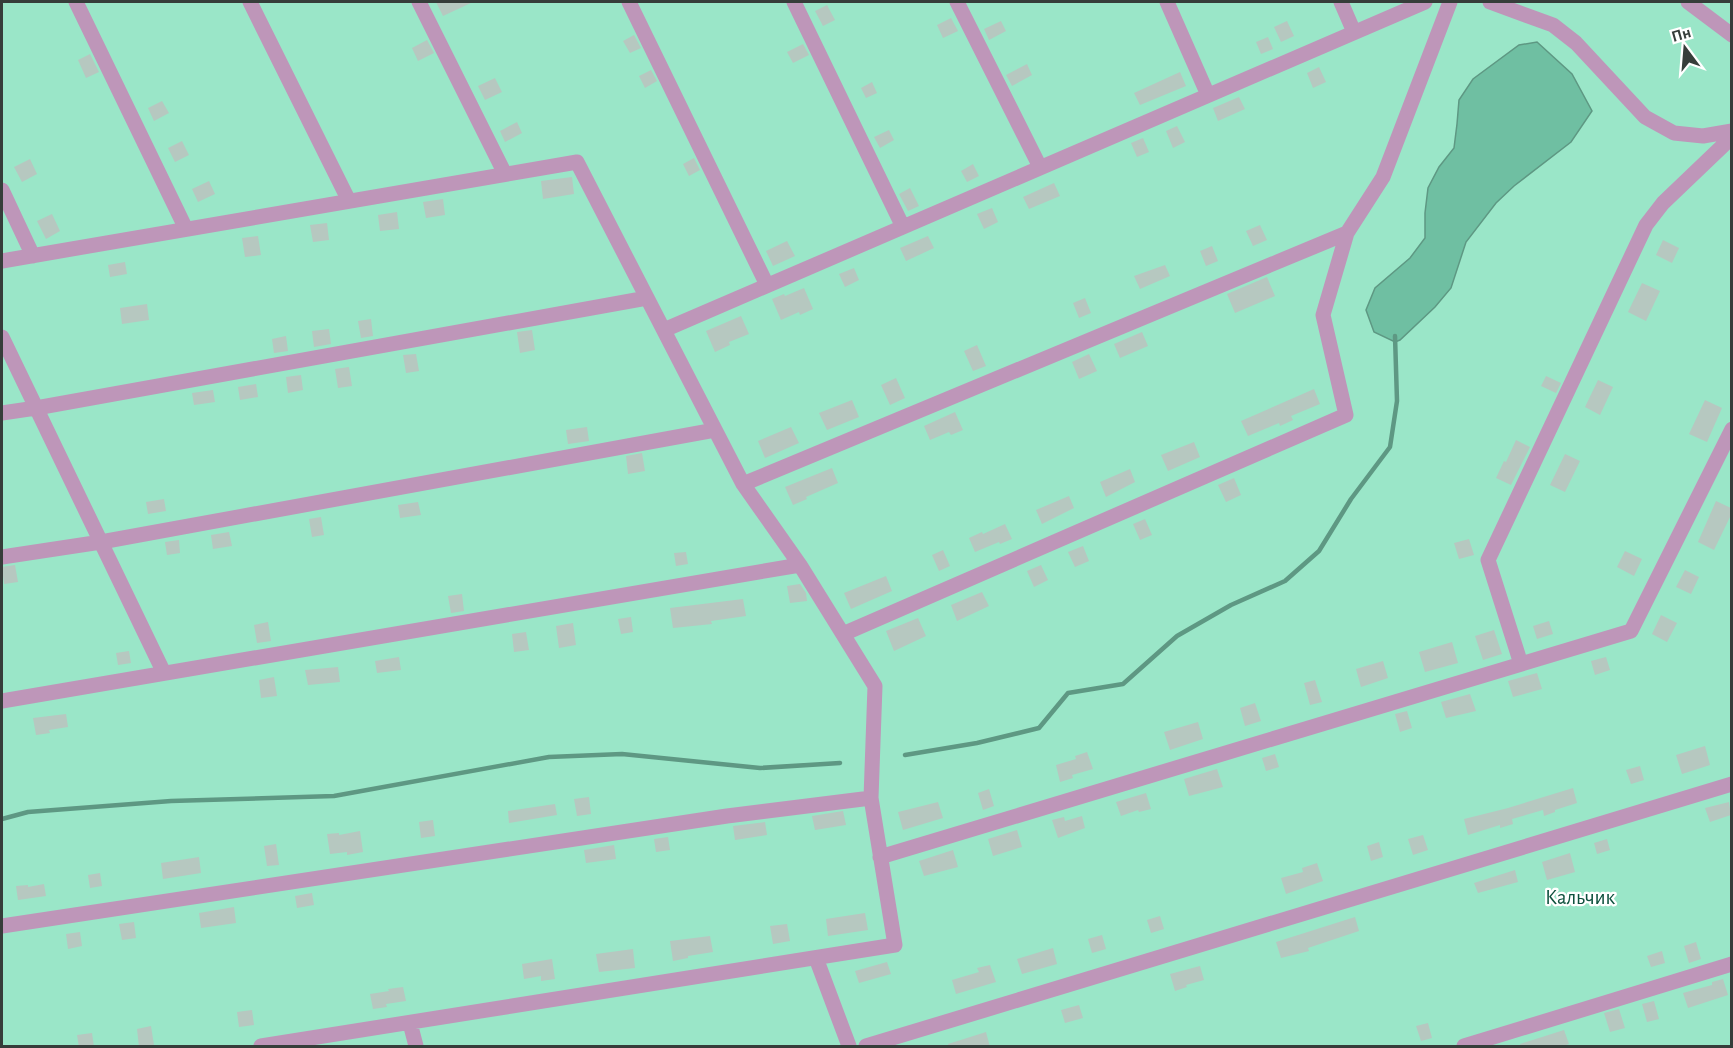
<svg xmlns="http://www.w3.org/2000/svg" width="1733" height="1048" viewBox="0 0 1733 1048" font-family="'Alegreya Sans',sans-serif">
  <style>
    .green { fill: #9ae6c8 }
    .water { fill: #6fbfa2; stroke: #5e9883; stroke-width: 1.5 }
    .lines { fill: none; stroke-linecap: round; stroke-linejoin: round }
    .stream { stroke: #5e9883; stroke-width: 4.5 }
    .building { fill: #b6c8c0 }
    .minor { stroke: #be96b9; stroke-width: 15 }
    .labels { text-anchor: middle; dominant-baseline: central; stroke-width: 4.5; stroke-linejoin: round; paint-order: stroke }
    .park-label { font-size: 21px; fill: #0e523e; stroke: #fff }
  </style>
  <rect width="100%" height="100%" fill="#ecfef6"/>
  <path class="green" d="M2,2H1731V1046H2Z"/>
  <path class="water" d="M1537,42L1572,74L1592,111L1571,142L1514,186L1496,203L1466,242L1451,288L1435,307L1400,340L1395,342L1374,332L1366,310L1375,288L1410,258L1425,238V213L1428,188L1439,167L1454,148L1457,124L1459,100L1473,79L1519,45Z"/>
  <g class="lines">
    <path class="stream" d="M905,755L977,743L1039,728L1068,693L1123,684L1177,636L1231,605L1285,581L1319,551L1351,499L1390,447L1397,401L1395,336
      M2,819L28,812L171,801L334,796L549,757L622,754L760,768L840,763"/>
  </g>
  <path class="building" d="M436,2H473L443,16Z
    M827,5L835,20L823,26L815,11Z
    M951,18L958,31L943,38L937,25Z
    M1001,21L1006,31L989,40L984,29Z
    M1287,21L1294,36L1281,42L1274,27Z
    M634,35L641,48L630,53L623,41Z
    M1268,37L1273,49L1261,54L1256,42Z
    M427,40L434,53L418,61L412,48Z
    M803,44L809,55L793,63L787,52Z
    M90,54L99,72L86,78L78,60Z
    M1027,64L1032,75L1012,86L1006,75Z
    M1319,67L1326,82L1313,88L1307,73Z
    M651,70L657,81L645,88L639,76Z
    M1180,72L1186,86L1140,105L1134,93Z
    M495,78L502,92L485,100L478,86Z
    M872,82L877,93L866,98L861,88Z
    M1239,97L1245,109L1218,121L1213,108Z
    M162,101L169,113L154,121L148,108Z
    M517,122L522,133L505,142L500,131Z
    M1177,126L1185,142L1173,148L1166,131Z
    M889,130L894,140L880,148L874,137Z
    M1143,138L1149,152L1137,157L1131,143Z
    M182,141L189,155L175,162L168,148Z
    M694,158L700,170L689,176L683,164Z
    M30,159L37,174L22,182L14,167Z
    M973,164L979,176L967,182L961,171Z
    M572,177L574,194L543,199L541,181Z
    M209,181L215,194L198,202L192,189Z
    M1054,183L1060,196L1029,209L1023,197Z
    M910,188L919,206L908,211L899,194Z
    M443,199L445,215L426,218L423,202Z
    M992,208L998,222L984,229L977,214Z
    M397,212L399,229L380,231L378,215Z
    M52,214L60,231L46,239L37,221Z
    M327,223L329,240L313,242L310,225Z
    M1260,225L1267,240L1253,246L1246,231Z
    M258,236L261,255L245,257L242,238Z
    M928,236L934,248L906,261L900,248Z
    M1663,240L1679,248L1672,263L1656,255Z
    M787,241L795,256L773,266L766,251Z
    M1212,246L1218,261L1206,266L1200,251Z
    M125,262L127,274L110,277L108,265Z
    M1165,265L1170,276L1140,289L1134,276Z
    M854,268L859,280L845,287L839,274Z
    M1267,277L1275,296L1235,313L1227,294Z
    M1642,283L1660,291L1646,321L1628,312Z
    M804,288L813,309L800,315L799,312L781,320L772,299L784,294L785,296Z
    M1085,298L1091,313L1079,318L1073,303Z
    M147,304L149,320L122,324L120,308Z
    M741,316L749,334L729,342L730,345L715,352L706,331Z
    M371,319L373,336L361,338L358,321Z
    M329,329L331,344L314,347L312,331Z
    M532,330L535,350L520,353L517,332Z
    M1142,332L1148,346L1120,358L1114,344Z
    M286,336L288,351L274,353L272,339Z
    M977,345L986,366L973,371L964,351Z
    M416,354L419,371L406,373L403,355Z
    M1089,354L1097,371L1079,379L1072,362Z
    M349,367L352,386L338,388L335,369Z
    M301,375L303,390L288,393L286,377Z
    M1546,376L1561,383L1556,393L1541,386Z
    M896,378L905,398L890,405L881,385Z
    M1598,380L1613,387L1600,415L1585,407Z
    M256,384L258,397L240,400L238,387Z
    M1314,389L1320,404L1291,416L1293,420L1280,426L1279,423L1248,436L1241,421Z
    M213,390L215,402L194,405L192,393Z
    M852,400L859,417L827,430L819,413Z
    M1705,400L1722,408L1707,442L1689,434Z
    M955,412L963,430L951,435L949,432L930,440L924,426Z
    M587,427L589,441L568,444L566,430Z
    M791,427L799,443L765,458L758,441Z
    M1516,440L1530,447L1511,485L1496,478L1504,461L1506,462Z
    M1194,442L1200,457L1168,471L1161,455Z
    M642,453L645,471L628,474L626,456Z
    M1565,454L1580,461L1565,492L1550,485Z
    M832,468L838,483L806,497L807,499L793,505L785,487Z
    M1130,469L1135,482L1106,497L1100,482Z
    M1234,478L1241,495L1226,502L1218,485Z
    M1069,496L1074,508L1042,524L1036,510Z
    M164,499L166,511L148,514L146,502Z
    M1716,501L1731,508V515L1714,550L1698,542Z
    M418,502L421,515L400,518L398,505Z
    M321,517L324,535L312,537L309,519Z
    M1145,519L1152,535L1140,540L1133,524Z
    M1005,524L1012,539L1000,544L999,542L975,552L969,538L982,532L983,534Z
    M229,532L232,546L213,549L211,535Z
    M1469,539L1474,555L1459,559L1454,543Z
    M179,540L180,553L167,555L165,542Z
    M1083,546L1089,561L1075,567L1068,552Z
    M943,550L950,566L939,571L932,555Z
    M1625,551L1642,559L1634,576L1617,567Z
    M686,552L688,564L676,566L674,553Z
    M15,565L18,582L4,584L2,567Z
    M1041,565L1048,580L1034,587L1027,571Z
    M1685,570L1699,577L1691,594L1676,587Z
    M886,576L892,591L851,609L844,593Z
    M800,584L806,593L807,601L790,603L787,586Z
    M982,592L989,606L957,621L951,605Z
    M462,594L464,611L451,613L448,596Z
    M743,599L746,616L711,621L712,624L673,628L670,608Z
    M1661,615L1677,623L1667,642L1652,634Z
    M631,617L633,632L621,634L618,619Z
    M918,618L926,636L894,651L886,631Z
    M1549,621L1553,634L1537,639L1533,626Z
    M268,622L271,641L257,643L254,625Z
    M573,623L576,645L559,648L556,626Z
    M1494,630L1502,654L1483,660L1475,636Z
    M526,632L529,650L514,652L512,634Z
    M1452,642L1458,663L1425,672L1419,652Z
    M129,651L131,663L118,665L116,653Z
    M399,657L401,670L377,673L375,661Z
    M1606,657L1610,670L1595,675L1591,661Z
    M1383,661L1388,678L1361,687L1356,669Z
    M338,667L340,682L308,685L305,670Z
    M1537,673L1542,689L1513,697L1508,681Z
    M274,677L277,696L261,698L259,680Z
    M1315,680L1322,702L1310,705L1304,683Z
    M1470,694L1476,711L1446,718L1441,702Z
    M1255,703L1261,721L1245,726L1240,708Z
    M1407,711L1412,728L1400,732L1395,714Z
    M66,714L68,727L49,730L50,733L36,735L33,718Z
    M1198,722L1203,739L1170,750L1164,732Z
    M1705,746L1710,765L1682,774L1676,755Z
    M1087,752L1093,769L1072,775L1073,778L1060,782L1056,765L1076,759L1075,756Z
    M1275,754L1279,767L1266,771L1262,758Z
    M1640,766L1644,780L1631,784L1626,770Z
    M1217,769L1223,787L1189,796L1184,779Z
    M1573,788L1577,803L1555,810V812L1544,816L1543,810L1512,819L1513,824L1500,828V825L1468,835L1464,819L1508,808Z
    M989,789L994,806L983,810L978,793Z
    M1146,793L1151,809L1139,812L1138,810L1121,816L1116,802Z
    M589,797L591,814L577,816L574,799Z
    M938,802L943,818L903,830L898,812Z
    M1729,802L1731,815L1710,822L1705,808Z
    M555,804L557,815L509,823L508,811Z
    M843,811L846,825L815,830L812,816Z
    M1082,816L1085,828L1058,838L1052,820L1064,817L1065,821Z
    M433,820L435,836L421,838L419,822Z
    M765,822L767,835L735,840L733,826Z
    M1017,830L1022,847L993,856L988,839Z
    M360,831L363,852L347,855V852L330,854L327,834L339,833V835Z
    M1423,835L1428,850L1413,855L1408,839Z
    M668,837L670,850L656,852L654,839Z
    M1607,839L1610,850L1597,854L1594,843Z
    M1379,842L1383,857L1371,861L1367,846Z
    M276,844L279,865L267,866L264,846Z
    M614,845L616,859L586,863L584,850Z
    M953,850L958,867L924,876L919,861Z
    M1570,853L1575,872L1547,880L1542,862Z
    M199,857L201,873L163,879L161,863Z
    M1317,863L1323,881L1286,894L1281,878L1303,872L1302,868Z
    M1515,870L1518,882L1478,893L1474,883Z
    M100,873L102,886L90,888L88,875Z
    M44,884L46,896L18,900L16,886L28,885V887Z
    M312,893L314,905L297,908L295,896Z
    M234,907L236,923L201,928L199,913Z
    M865,913L868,930L828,936L826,919Z
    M1160,916L1164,929L1151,933L1147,920Z
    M1355,917L1359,931L1308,948L1309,951L1281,958L1276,942Z
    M134,922L136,938L122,940L119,924Z
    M787,924L790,941L773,944L770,926Z
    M80,932L82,946L68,949L66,934Z
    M1102,935L1106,949L1092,953L1088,939Z
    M710,936L713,952L688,956V958L673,961L670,941Z
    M1696,942L1701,959L1689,963L1684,946Z
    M1053,948L1057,964L1022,974L1017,959Z
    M633,949L635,968L599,972L596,954Z
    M1662,951L1665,963L1651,967L1647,956Z
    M552,959L555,979L541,981V976L524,979L522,964Z
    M887,962L891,974L859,983L855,971Z
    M990,965L996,982L956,994L952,980L979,972L977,968Z
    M1200,966L1204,980L1186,985L1187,987L1175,991L1170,974Z
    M1723,979L1728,995L1688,1008L1683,993L1712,985V982Z
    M403,987L406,1001L386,1004L387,1007L373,1009L370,994L389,991L388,989Z
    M1654,1001L1659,1019L1647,1022L1642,1004Z
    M1079,1005L1083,1018L1065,1023L1061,1010Z
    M1619,1009L1625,1028L1610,1032L1604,1013Z
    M252,1010L254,1025L239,1027L237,1012Z
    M1428,1023L1432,1038L1421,1041L1416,1026Z
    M151,1026L154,1045L139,1047L137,1029Z
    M1564,1030L1569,1044L1560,1047H1521L1520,1044Z
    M986,1032L990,1047H949L948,1044Z
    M92,1033L94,1047H79L77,1035Z"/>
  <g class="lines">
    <path class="minor" d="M76,2L186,229
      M250,2L349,201
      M419,2L505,174
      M629,2L767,285
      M794,2L903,227
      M957,2L1040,167
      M1167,2L1208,95
      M1341,2L1354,32
      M1490,2L1553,25L1576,43L1645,117L1674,133L1703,136L1732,131
      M1688,2L1732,35
      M2,190L33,256
      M2,261L577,162L743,484L800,565L875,686L871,798L895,945L261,1046
      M664,330L1425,2
      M2,337L164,673
      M2,413L36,408L647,298
      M743,484L1347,233
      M2,557L101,542L715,430
      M843,634L1346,415L1323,315L1347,233L1383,177L1450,2
      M1521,664L1488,560L1646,225L1663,203L1732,137
      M2,701L800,565
      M880,857L1631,631L1732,429
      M2,926L727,816L871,798
      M816,958L849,1046
      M410,1023L416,1046
      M866,1046L1732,784
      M1464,1046L1732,964"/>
  </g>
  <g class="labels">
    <g class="park-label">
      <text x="1580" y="897">Кальчик</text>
    </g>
  </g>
  <rect width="1733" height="1048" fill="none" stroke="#363d3a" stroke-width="6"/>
  <g transform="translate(1685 48) rotate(344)" stroke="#ffffff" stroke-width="4.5" paint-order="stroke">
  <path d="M0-4.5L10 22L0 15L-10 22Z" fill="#363d3a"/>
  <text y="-9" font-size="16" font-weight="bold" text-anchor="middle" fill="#363d3a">Пн</text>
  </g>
</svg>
